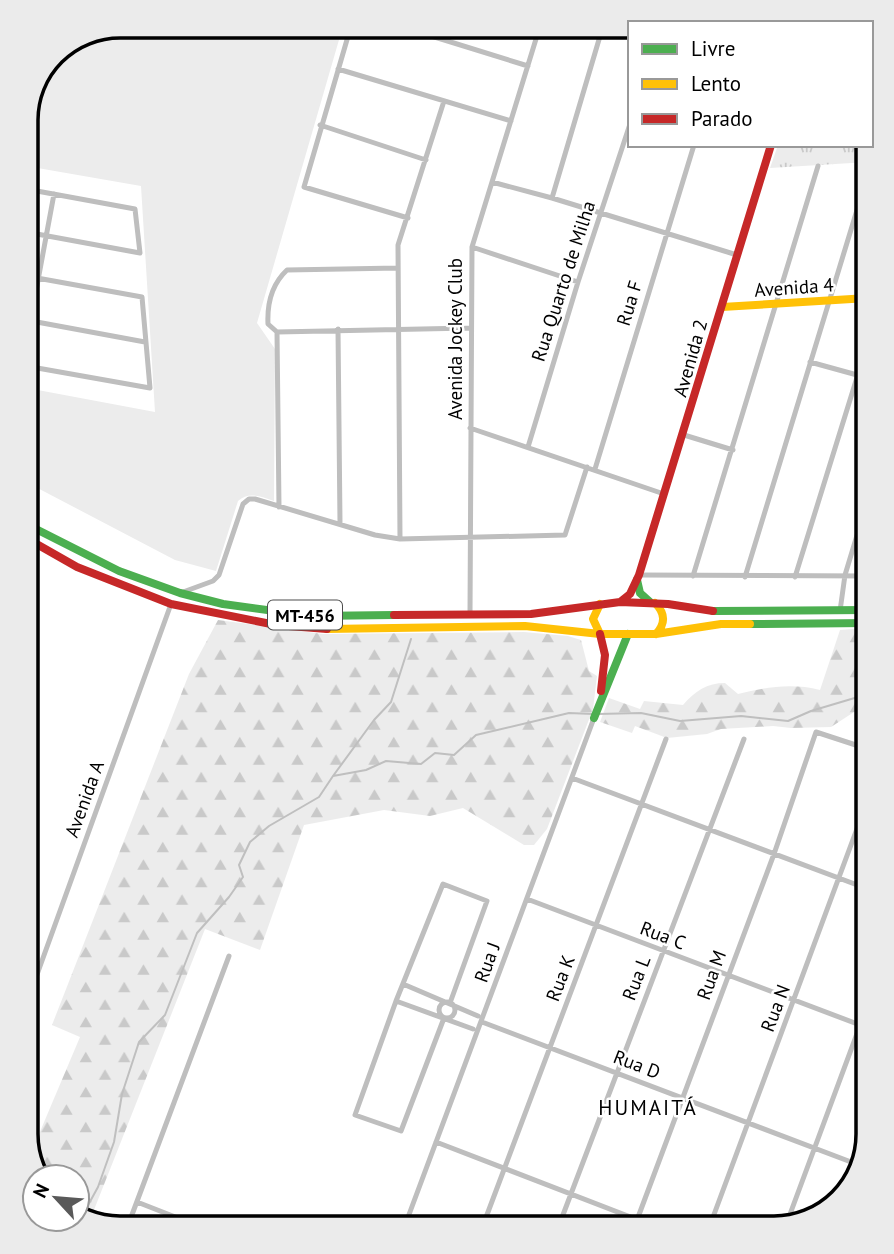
<svg xmlns="http://www.w3.org/2000/svg" width="894" height="1254" viewBox="0 0 894 1254" font-family="'PT Sans',sans-serif">
  <style>
    .grass { fill: url(#grass-tufts) }
    .forest { fill: url(#forest-firs) }
    .pitch { fill: #ececec }
    .lines { fill: none; stroke-linecap: round; stroke-linejoin: round }
    .stream { stroke: #bfbfbf; stroke-width: 2 }
    .street { stroke: #bebebe; stroke-width: 5 }
    .fast { stroke: #4caf50; stroke-width: 8 }
    .slow { stroke: #ffc107; stroke-width: 8 }
    .jam { stroke: #c62828; stroke-width: 8 }
    .labels { text-anchor: middle; dominant-baseline: central; stroke-width: 5; stroke-linejoin: round; paint-order: stroke }
    .shield { fill: #fff; stroke: #4c4c4c; stroke-width: 2 }
    .shield-label { font-size: 18px; font-weight: bold; fill: #000 }
    .street-label { font-size: 19px; fill: #000; stroke: #fff }
    .neighbourhood-label { font-size: 21px; letter-spacing: 2px; fill: #000; stroke: #fff }
    .rim { fill: none; stroke: #000; stroke-width: 3.5 }
  </style>
  <defs>
    <pattern id="grass-tufts" width="24" height="20" patternUnits="userSpaceOnUse" patternTransform="scale(1.75)"><rect width="24" height="20" fill="#ececec"/><path d="M3 7l-1-3M5 7V3M7 7l1-3M15 17l-1-3M17 17v-4M19 17l1-3" fill="none" stroke="#c9c9c9"/></pattern>
    <pattern id="forest-firs" width="22" height="20" patternUnits="userSpaceOnUse" patternTransform="scale(1.75)"><rect width="22" height="20" fill="#ececec"/><path d="M5 1l3.5 6h-7zM16 11l3.5 6h-7z" fill="#c9c9c9"/></pattern>
  </defs>
  <rect width="100%" height="100%" fill="#fff"/>
  <path class="grass" d="M778,145H868V162L770,168Z"/>
  <path class="forest" d="M218,620L323,634L524,632L568,636L581,640L589,671L597,676L593,709L547,829L534,845H524L463,808L430,816L384,810L304,825L260,950L205,929L90,1220L77,1216V1177H38L31,1153L80,1037L52,1025L189,674Z
    M868,628V703L831,727L791,728L773,726L721,729L707,734L667,738L635,726L632,733L600,722L609,698L640,709L644,701L683,705C695,691 707,683 725,683L738,694C764,687 793,683 820,690L840,630Z"/>
  <path class="pitch" d="M120,26H343L257,323L275,349L274,501C261,497 249,491 238,501L216,571L175,560L26,482L27,388L155,412L141,186L26,166V114L58,50Z"/>
  <g class="lines">
    <path class="stream" d="M598,714L641,713L680,721L741,716L788,721L811,711L868,694
      M333,776L374,720L391,702L411,639
      M81,1218L98,1187L114,1142L122,1094L139,1042L165,1015L197,933L229,897L243,877L239,865L250,842L269,826L319,797L333,776L366,770L386,761L421,764L435,753L454,755L476,735L569,713L593,714"/>
    <path class="street" d="M351,26L304,187L408,218
      M399,26L528,66
      M338,69L511,121
      M320,125L426,160
      M492,182L552,198L737,255
      M552,198L603,26
      M26,232L140,253L135,209L26,189
      M472,247L578,282
      M26,320L145,342
      M338,329L340,523
      M277,332L470,328
      M277,332L268,324C267,303 272,284 287,270L398,268
      M277,332L279,507
      M26,345L54,194
      M810,362L868,378
      M26,366L150,388L142,297L26,276
      M470,428L664,494
      M684,435L733,450
      M528,447L578,282L630,124
      M595,469L694,145
      M400,539L398,245L444,101
      M639,575L868,576
      M693,576L818,166
      M745,577L868,174
      M795,577L868,342
      M183,592L213,581L219,575L243,504L249,499H255L375,535L400,539L565,535L587,467
      M840,611L845,575L868,499
      M470,614L472,247L540,26
      M572,778L868,889
      M527,899L868,1028
      M403,984L478,1016
      M396,1001L473,1029
      M439 1010a8 8 0 1 1 16 0a8 8 0 1 1-16 0Z
      M26,1005L171,604
      M444,1018L401,1131L355,1115L396,1001L443,884L487,901L450,1003
      M482,1022L859,1165
      M26,1105L29,1090L26,1056
      M436,1142L659,1228
      M137,1202L183,1220L180,1228
      M786,1225L868,1004
      M127,1228L229,956
      M404,1228L594,718
      M482,1228L666,739
      M558,1228L744,739
      M634,1228L774,854L816,732L868,749
      M709,1228L868,799"/>
    <path class="fast" d="M26,524L119,571L180,593L223,604L312,616L394,615
      M637,580L640,593L650,602
      M713,611L868,610
      M750,624L868,623
      M594,718L628,634"/>
    <path class="slow" d="M722,307L868,298
      M655,603C665,613 666,623 656,634
      M600,604L593,619L600,634
      M327,629L525,626L600,634H656L721,624H750"/>
    <path class="jam" d="M26,538L77,567L171,604L276,625L327,629
      M620,602L630,594L639,575L771,145
      M394,615L531,614L620,602L668,604L713,611
      M600,634L605,655L601,691"/>
  </g>
  <g class="labels">
    <rect class="shield" x="268" y="600.5" width="74" height="29" rx="5"/>
    <g class="shield-label">
      <text x="305" y="615">MT-456</text>
    </g>
    <g class="street-label">
      <text transform="translate(563 281) rotate(-72)">Rua Quarto de Milha</text>
      <text transform="translate(794 287) rotate(-4)">Avenida 4</text>
      <text transform="translate(629 303) rotate(-73)">Rua F</text>
      <text transform="translate(455 339) rotate(-90)">Avenida Jockey Club</text>
      <text transform="translate(690 358) rotate(-74)">Avenida 2</text>
      <text transform="translate(84 799) rotate(-70)">Avenida A</text>
      <text transform="translate(663 935) rotate(21)">Rua C</text>
      <text transform="translate(487 962) rotate(-70)">Rua J</text>
      <text transform="translate(711 975) rotate(-70)">Rua M</text>
      <text transform="translate(560 978) rotate(-69)">Rua K</text>
      <text transform="translate(636 978) rotate(-69)">Rua L</text>
      <text transform="translate(775 1008) rotate(-69)">Rua N</text>
      <text transform="translate(637 1064) rotate(21)">Rua D</text>
    </g>
    <g class="neighbourhood-label">
      <text x="648" y="1107">HUMAITÁ</text>
    </g>
  </g>
  <path d="M0 0H894V1254H0ZM120 38H774A82 82 0 0 1 856 120V1134A82 82 0 0 1 774 1216H120A82 82 0 0 1 38 1134V120A82 82 0 0 1 120 38Z" fill="#ebebeb" fill-rule="evenodd"/>
  <path class="rim" d="M120 38H774A82 82 0 0 1 856 120V1134A82 82 0 0 1 774 1216H120A82 82 0 0 1 38 1134V120A82 82 0 0 1 120 38Z"/>
  <rect x="628" y="21" width="245" height="126" fill="#ffffff" stroke="#999999" stroke-width="2"/>
  <rect x="642" y="44" width="35" height="10" fill="#4caf50" stroke="#999999" stroke-width="2"/>
  <text x="691" y="56" font-size="21" fill="#000000">Livre</text>
  <rect x="642" y="79" width="35" height="10" fill="#ffc107" stroke="#999999" stroke-width="2"/>
  <text x="691" y="91" font-size="21" fill="#000000">Lento</text>
  <rect x="642" y="114" width="35" height="10" fill="#c62828" stroke="#999999" stroke-width="2"/>
  <text x="691" y="126" font-size="21" fill="#000000">Parado</text>
  <g transform="translate(56 1198) rotate(296)"><circle r="33" fill="#ffffff" stroke="#999999" stroke-width="2"/>
  <path d="M0-5L12 26L0 18L-12 26Z" fill="#595959"/>
  <text y="-10" font-size="19" font-weight="bold" text-anchor="middle" fill="#000000">N</text>
  </g>
</svg>
